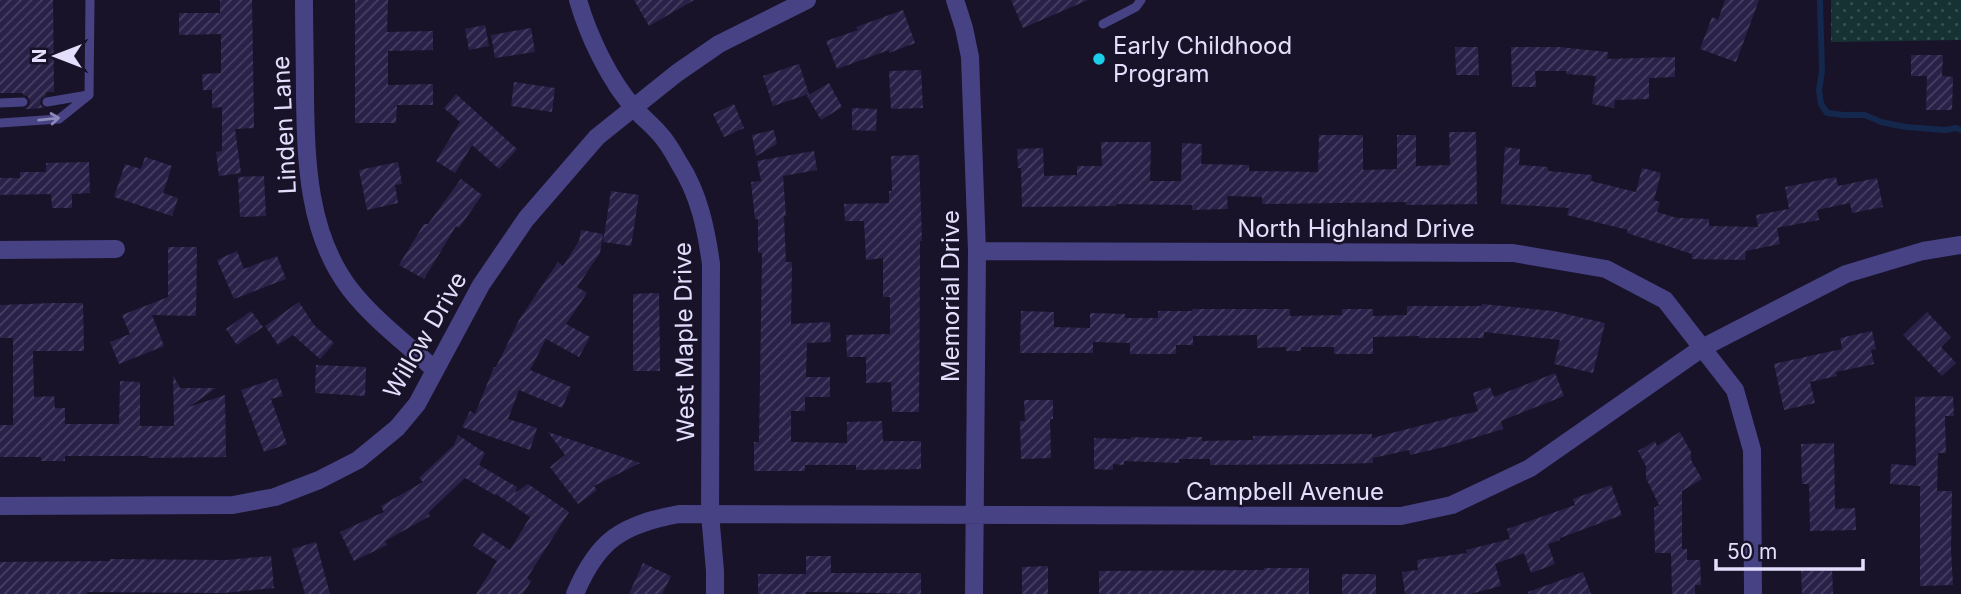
<svg xmlns="http://www.w3.org/2000/svg" width="1961" height="594" viewBox="0 0 1961 594" font-family="Inter,sans-serif">
  <style>
    .grass { fill: url(#grass-dots) }
    .lines { fill: none; stroke-linecap: round; stroke-linejoin: round }
    .stream { stroke: #14274c; stroke-width: 6 }
    .building { fill: url(#building-hatch) }
    .service { stroke: #474284; stroke-width: 9 }
    .minor { stroke: #474284; stroke-width: 18 }
    .oneway { stroke: #8d88ba }
    .poi-dot { fill: #1bcfeb; stroke: #181329; stroke-width: 2.5 }
    .labels { text-anchor: middle; dominant-baseline: central; stroke-width: 5; stroke-linejoin: round; paint-order: stroke }
    .poi-label { font-size: 24px; fill: #e2defc; stroke: #181329; text-anchor: start }
    .street-label { font-size: 24px; fill: #e2defc; stroke: #181329 }
  </style>
  <defs>
    <pattern id="grass-dots" width="8" height="8" patternUnits="userSpaceOnUse" patternTransform="scale(1.75)"><rect width="8" height="8" fill="#173232"/><path d="M2 2h.1M6 6h.1" fill="none" stroke="#384f51" stroke-width="1.8" stroke-linecap="round"/></pattern>
    <pattern id="building-hatch" width="6" height="6" patternUnits="userSpaceOnUse" patternTransform="scale(1.75)"><rect width="6" height="6" fill="#2a2148"/><path d="M-1 1l2-2M0 6l6-6M5 7l2-2" fill="none" stroke="#494163"/></pattern>
  </defs>
  <rect width="100%" height="100%" fill="#181329"/>
  <path class="grass" d="M1831,0H1961V40L1831,42Z"/>
  <g class="lines">
    <path class="stream" d="M1820,0L1822,71L1819,90L1821,104L1827,113L1844,115H1865L1881,122L1906,127L1945,130L1956,128L1961,130"/>
  </g>
  <path class="building" d="M0,0H53L54,92H46V95L41,99L40,104L44,108L24,109L29,106L30,101L27,96L23,95V93H0Z
    M220,0H252L254,128L235,129L241,173L219,176L216,152L222,151V107L212,108V90H203L202,74L221,73V34L179,35V13H220Z
    M355,0H388L387,32L433,31V50L388,51V85L433,84V105H397L396,123H355Z
    M634,0H694L649,26Z
    M1011,0H1088L1023,28Z
    M1725,0H1759L1736,62L1700,49L1712,17L1718,20Z
    M903,10L915,43L889,53V50L837,69L826,41L858,30L856,27Z
    M485,25L489,46L469,50L465,29Z
    M531,28L535,52L495,58L491,35Z
    M1455,47H1478L1479,75H1456Z
    M1511,47H1559L1608,52L1607,59L1675,57V77L1649,78V99L1615,100L1614,108L1592,104L1596,76L1566,74L1567,71H1535L1536,87H1512Z
    M1911,55H1943L1942,76L1953,77L1952,110H1926L1927,76H1911Z
    M799,64L809,94L773,106L763,76Z
    M921,70L923,108L891,109L889,71Z
    M514,82L555,88L552,112L511,106Z
    M829,83L842,107L821,120L807,96Z
    M456,94L517,149L499,169L472,145L455,173L436,161L460,122L444,108Z
    M734,104L744,128L724,137L713,114Z
    M852,108L877,109L876,131L852,130Z
    M774,130L777,144L756,156L752,135Z
    M1449,132H1476L1477,204L1406,205V202L1262,204V197L1227,196L1228,209L1192,210V205L1116,204V206L1022,207L1021,168H1018L1017,149L1043,148L1044,176L1077,175V166H1102L1101,142H1151L1150,181H1181L1182,143L1202,144L1201,164L1249,165V171L1318,172L1319,135H1363V170L1397,169V135H1416V166L1450,165Z
    M1505,147L1520,149L1519,165L1548,167V171L1592,175L1591,181L1636,192L1642,168L1661,173L1654,200L1660,202L1657,212L1677,218L1709,219V226L1758,227L1756,215L1789,209L1785,187L1836,177L1838,186L1877,178L1883,207L1852,213L1850,203L1817,210L1819,220L1777,228L1780,244L1746,251L1745,260L1692,259V254L1627,233L1628,230L1567,215L1569,208L1501,204Z
    M814,151L817,170L783,176L786,216H784L786,262H792L791,324L830,322L831,342L807,343L806,377H830V397H805V411H791V442L847,443V422L882,421L883,441H921V469L856,470V465H805V471H754V442H759L762,253H758V219H755L751,182L761,181L757,161Z
    M919,155L922,241H920L919,412H892L891,382L866,383V357H847L846,335L890,334V297H883V258L866,260L864,221H845L844,204L889,203V191H892L891,156Z
    M145,157L172,166L163,193L178,198L172,216L114,197L125,164L141,169Z
    M89,162L90,193L72,194V208H52L51,194L0,195V178H20V172H46V163Z
    M398,162L402,184L395,185L398,203L367,210L359,170Z
    M264,176L266,216L240,217L238,177Z
    M461,179L482,195L459,228L456,226L424,279L399,265L424,224H428Z
    M611,191L639,195L631,246L603,242Z
    M581,230L603,234L600,253L577,287L587,293L566,324L590,337L579,357L546,339L530,370L571,387L562,408L519,390L508,419L537,428L530,450L462,427L470,411L475,414L494,367H496L519,320L558,262L563,266L579,241Z
    M168,247H197L196,316L152,315L164,346L119,364L110,342L130,334L122,315L168,297Z
    M237,251L244,269L277,256L286,279L234,299L217,260Z
    M659,293L660,371H633V294Z
    M299,302L314,325L334,343L320,359L293,335L278,345L265,326Z
    M53,303H83L84,351H33L34,397L54,396L55,408H65V424H119L120,381L140,382V426H174L173,375L180,388H216L189,407L225,395L226,457L148,458V456H65V461H41V457H0V425H13V338H0V305Z
    M1482,304L1553,311L1605,323L1593,373L1554,364L1560,340L1484,332V338H1419V336L1373,337V354H1334V347H1301V351H1286V347L1257,348V335L1193,336V345H1176V354H1130V343L1093,342V353H1020L1021,311L1054,312V327L1090,328V313L1125,314V318H1158V311H1192L1193,309H1290V316L1342,315V309H1373V316L1407,315V306H1482Z
    M251,311L263,327L237,345L226,329Z
    M1927,312L1951,337L1941,347L1956,363L1942,376L1903,335Z
    M1872,331L1876,349L1871,350L1874,364L1836,372L1837,376L1810,382L1815,403L1784,410L1774,364L1842,349L1840,338Z
    M316,365L366,367L365,396L315,393Z
    M1555,373L1564,396L1501,421L1503,429L1444,447L1410,455L1409,450L1373,458V463L1334,464L1210,465V459H1179V463L1124,461V465L1113,464V470L1094,469V438L1131,439V437L1186,439V437H1202V441L1253,440V436L1372,434V438L1478,411L1473,393L1490,387L1494,397Z
    M277,378L283,396L271,399L287,444L264,452L241,390Z
    M1953,396L1954,416H1945L1946,453H1938L1937,491H1952L1951,551L1953,585L1920,586V486L1890,484L1891,464L1916,466L1915,397Z
    M1024,400H1053V419H1050L1051,458L1021,459L1020,421H1025Z
    M548,432L640,463L594,486L597,490L578,504L550,467L565,455Z
    M1680,432L1691,452V460L1702,479L1682,491V549H1687V560H1700L1701,585H1695V594H1672L1671,553H1655L1654,508L1659,505L1646,478V466L1638,451L1655,441L1657,446Z
    M458,435L485,453L479,465L517,487L515,493L528,484L569,512L527,578L531,581L523,594H476L497,561L473,546L482,532L510,550L530,517L496,494L495,495L465,478L428,513L430,516L385,541L387,545L354,561L340,532L384,512L381,506L423,482L419,478L454,445Z
    M1834,443L1835,509L1855,508L1856,530L1810,531L1809,484H1802L1801,444Z
    M1611,485L1622,515L1560,538V540L1548,544L1555,564L1531,573L1524,553L1495,564L1501,586L1470,594H1405L1402,572L1418,570L1417,560L1467,553L1466,550L1510,539L1507,529L1575,505L1573,499Z
    M316,542L330,594H305L292,549Z
    M271,556L274,588L223,593L87,592V594H0V562L110,561V559L226,560Z
    M806,556H831V573H921V594L830,592H806V594H758V574H806Z
    M643,563L671,576L662,594H629Z
    M1048,566V594H1022V567Z
    M1264,568H1309V594H1099V571L1264,570Z
    M1832,568L1833,594H1802L1801,569Z
    M1583,572L1591,594H1529L1528,592Z
    M1342,574H1376V594H1342Z"/>
  <g class="lines">
    <path class="service" d="M1103,24L1136,7L1141,0
      M89,95L90,0
      M47,102L88,95
      M0,103L23,102
      M0,123L59,119L89,95"/>
    <path class="minor" d="M304,0C304,32 305,64 305,96C306,163 308,234 350,289C374,320 407,344 435,370
      M578,0C588,35 610,82 635,109C642,117 651,124 658,132C666,140 673,152 679,163C699,194 706,228 711,264L710,514L715,571V594
      M955,0L964,28L970,57L977,251L974,594
      M0,250L116,249
      M977,251L1513,253L1606,269L1665,300L1735,390L1752,450L1753,594
      M0,506L233,505L275,497L319,480L358,460L397,428L417,404L481,285L526,219L597,137L677,73L719,44L807,0
      M575,594C598,539 622,525 679,514L1401,516L1452,505L1530,468L1702,348L1846,274L1923,251L1961,245"/>
  </g>
  <defs><path id="oneway-shaft" d="M-6 0H5M1.5-3L5.5 0L1.5 3" fill="none" stroke-width="1.6" stroke-linecap="round" stroke-linejoin="round" transform="scale(1.75)"/></defs>
  <use class="oneway" href="#oneway-shaft" transform="translate(49 119) rotate(-6)"/>
  <circle class="poi-dot" cx="1099" cy="59" r="7"/>
  <g class="labels">
    <g class="poi-label">
      <text x="1113" y="45">Early Childhood<tspan x="1113" dy="28">Program</tspan></text>
    </g>
    <g class="street-label">
      <text transform="translate(284 125) rotate(-93)">Linden Lane</text>
      <text x="1356" y="228">North Highland Drive</text>
      <text transform="translate(950 296) rotate(-90)">Memorial Drive</text>
      <text transform="translate(425 335) rotate(-60)">Willow Drive</text>
      <text transform="translate(684 342) rotate(-91)">West Maple Drive</text>
      <text x="1285" y="491">Campbell Avenue</text>
    </g>
  </g>
  <g transform="translate(56 56) rotate(270)" stroke="#181329" stroke-width="5" paint-order="stroke">
  <path d="M0-5L12 26L0 18L-12 26Z" fill="#e2defc"/>
  <text y="-10" font-size="19" font-weight="bold" text-anchor="middle" fill="#e2defc">N</text>
  </g>
  <path d="M1716 559v10h147v-10" fill="none" stroke="#e2defc" stroke-width="3.5"/>
  <text x="1727" y="559" font-size="21" fill="#e2defc" stroke="#181329" stroke-width="5" paint-order="stroke">50 m</text>
</svg>
